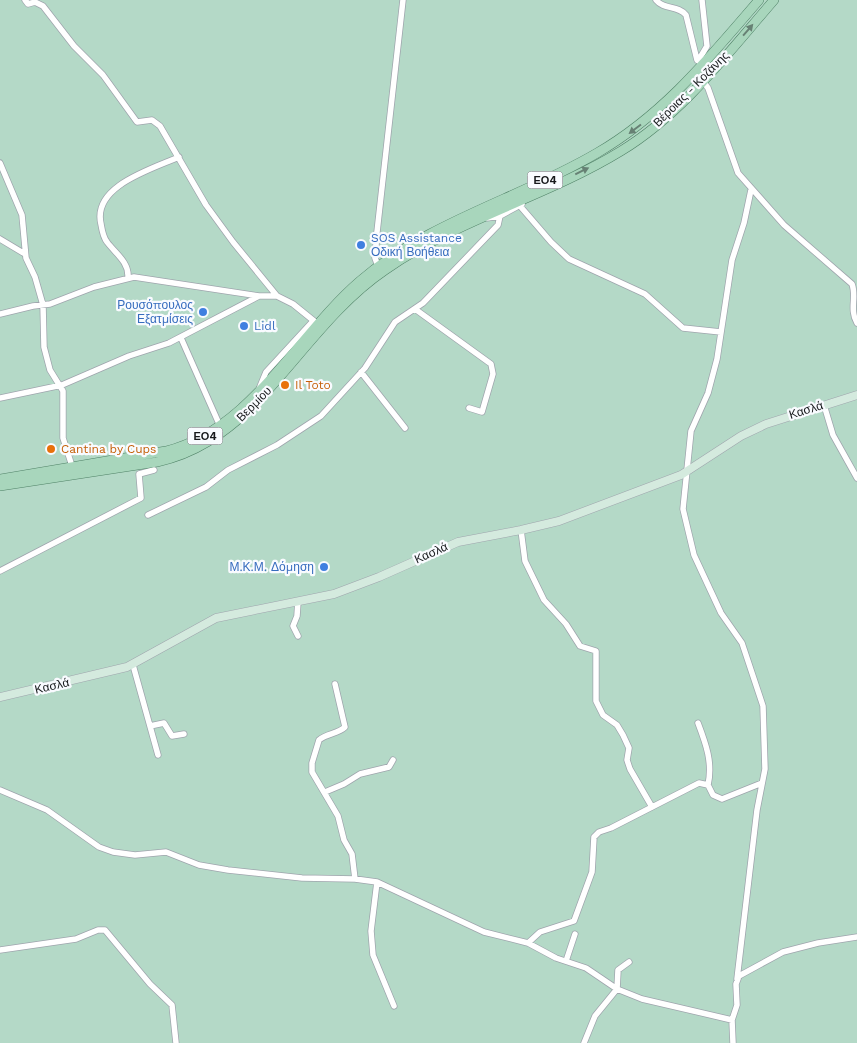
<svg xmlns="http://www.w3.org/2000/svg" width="857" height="1043" viewBox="0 0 857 1043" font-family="'Work Sans',sans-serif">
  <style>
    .green { fill: #b4d9c7 }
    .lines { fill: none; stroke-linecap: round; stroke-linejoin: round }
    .street-casing { stroke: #9fa5ad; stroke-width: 7 }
    .secondary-casing { stroke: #9fa5ad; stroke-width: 9 }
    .primary-casing { stroke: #508267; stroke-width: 10 }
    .street { stroke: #fff; stroke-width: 5.5 }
    .secondary { stroke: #d4eade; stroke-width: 8 }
    .primary { stroke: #a8d6bc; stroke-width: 9 }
    .oneway { fill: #678174 }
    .shop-dot { fill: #3f7fe0; stroke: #f9fbff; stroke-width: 2 }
    .food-dot { fill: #e8710a; stroke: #f9fbff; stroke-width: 2 }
    .labels { text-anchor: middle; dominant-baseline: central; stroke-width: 4.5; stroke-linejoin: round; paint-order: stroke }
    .shield { fill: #f9fbff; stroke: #5b5d60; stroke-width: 1 }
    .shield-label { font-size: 11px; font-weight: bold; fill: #17191c }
    .street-label { font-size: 12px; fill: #17191c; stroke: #f9fbff }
    .shop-label { font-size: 12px; fill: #366cbe; stroke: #f9fbff; text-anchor: start }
    .food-label { font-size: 12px; fill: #c56008; stroke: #f9fbff; text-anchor: start }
  </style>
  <rect width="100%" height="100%" fill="#f9fbff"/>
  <path class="green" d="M0,0H857V1043H0Z"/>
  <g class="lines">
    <defs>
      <path id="street" d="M25,0L28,4L35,2L43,6L74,46L103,75L137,122L152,120L160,126L206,205L233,242L277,296L293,304L319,325
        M656,0C664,10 678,5 686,15L697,60
        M698,61L707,46L702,0
        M697,73L708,88L738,173L784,225L852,284C857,297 849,309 857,323
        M0,163L22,215L26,258L35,277L43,305L44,347L50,370L63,391V438L72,466
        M520,206L551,242L569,259L645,294L683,328L721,332
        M487,218L500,216L522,204
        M0,239L25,254
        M378,266L375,258L377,232L403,0
        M128,277C129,262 115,253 107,242C103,237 102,230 101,224C92,186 152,169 179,157
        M415,309L491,364L493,374L482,412L469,408
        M0,314L33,306L50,304L94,287L134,277L259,296
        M181,338L220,426
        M361,372L405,428
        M259,389L266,372L313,321
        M0,398L62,385L129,356L169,343L259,296H277
        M824,405L833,435L857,478
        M148,515L206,487L228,470L277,445L321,416L365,368L395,322L423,303L498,225L500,216
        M521,530L525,561L544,600L566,624L580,646L596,651V701L603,715L617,725L623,735L629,748L627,760L630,769L652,807
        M0,571L141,498L139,474L154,470
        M298,601L297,616L293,626L298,636
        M133,665L158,755
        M335,684L345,727C338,734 327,733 319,740L312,763V772L338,816L344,840L352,854L355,879
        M698,723C706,744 713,763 708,785
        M150,726L164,723L172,736L184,734
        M0,790L47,810L99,847L113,852L135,855L166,852L199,865L228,870L302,878L355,879L377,882L484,932L528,943L556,958L586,968L617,989L642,999L732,1020
        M325,792L344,784L360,774L389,767L393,760
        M377,882L371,931L373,955L394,1006
        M528,943L540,932L574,921L592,872L594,837L599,832L611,828L699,783L708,785L713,795L722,799L762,783
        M0,950L76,939L98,930H105L150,984L172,1005L176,1043
        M566,961L575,934
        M737,979L757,810L765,769L763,706L742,643L721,613L694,555L683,509L691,431L708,393L717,359L732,260L744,223L751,190
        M584,1043L595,1016L617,989L618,970L629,962
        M733,1043L732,1020L737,1005L736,984L739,976L783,952L818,943L857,937"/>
      <path id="secondary" d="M0,697L127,667L216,618L334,594L379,577L458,542L521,530L559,521L681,475L741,436L766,424L857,395"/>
      <path id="primary" d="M0,479L166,451C251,430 297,335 360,281C429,221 519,199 597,153C663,115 710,57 759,0
        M0,486L157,462C195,454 223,434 251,408C296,363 332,306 385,270C458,219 546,197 621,151C682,114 728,53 774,0"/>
    </defs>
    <use href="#street" class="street-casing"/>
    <use href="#secondary" class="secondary-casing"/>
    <use href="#primary" class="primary-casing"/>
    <use href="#street" class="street"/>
    <use href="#secondary" class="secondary"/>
    <use href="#primary" class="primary"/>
  </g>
  <defs><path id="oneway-solid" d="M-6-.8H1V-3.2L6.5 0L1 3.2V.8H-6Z" transform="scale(1.25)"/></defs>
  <g class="oneway">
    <use href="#oneway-solid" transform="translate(748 30) rotate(-49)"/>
    <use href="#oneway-solid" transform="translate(635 129) rotate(143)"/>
    <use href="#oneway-solid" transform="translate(582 171) rotate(-26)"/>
  </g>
  <g class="shop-dot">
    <circle cx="361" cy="245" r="5"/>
    <circle cx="203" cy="312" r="5"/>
    <circle cx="244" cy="326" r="5"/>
    <circle cx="324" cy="567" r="5"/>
  </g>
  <g class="food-dot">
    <circle cx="285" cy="385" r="5"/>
    <circle cx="51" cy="449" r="5"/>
  </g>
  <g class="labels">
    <g class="shield">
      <rect x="527.5" y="171.5" width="35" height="17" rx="4"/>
      <rect x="187.5" y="427.5" width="35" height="17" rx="4"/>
    </g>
    <g class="shield-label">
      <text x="545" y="180">ΕΟ4</text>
      <text x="205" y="436">ΕΟ4</text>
    </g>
    <g class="street-label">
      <text transform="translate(691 89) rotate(-45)">Βέροιας - Κοζάνης</text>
      <text transform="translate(254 404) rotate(-45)">Βερμίου</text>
      <text transform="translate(806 410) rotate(-17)">Κασλά</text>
      <text transform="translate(431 553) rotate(-24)">Κασλά</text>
      <text transform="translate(52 686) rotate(-13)">Κασλά</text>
    </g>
    <g class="shop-label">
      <text x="371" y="238">SOS Assistance<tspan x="371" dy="14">Οδική Βοήθεια</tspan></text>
      <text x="193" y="305" text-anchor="end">Ρουσόπουλος<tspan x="193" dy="14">Εξατμίσεις</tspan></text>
      <text x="254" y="326">Lidl</text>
      <text x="314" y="567" text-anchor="end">Μ.Κ.Μ. Δόμηση</text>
    </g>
    <g class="food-label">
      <text x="295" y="385">Il Toto</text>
      <text x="61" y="449">Cantina by Cups</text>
    </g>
  </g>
</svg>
